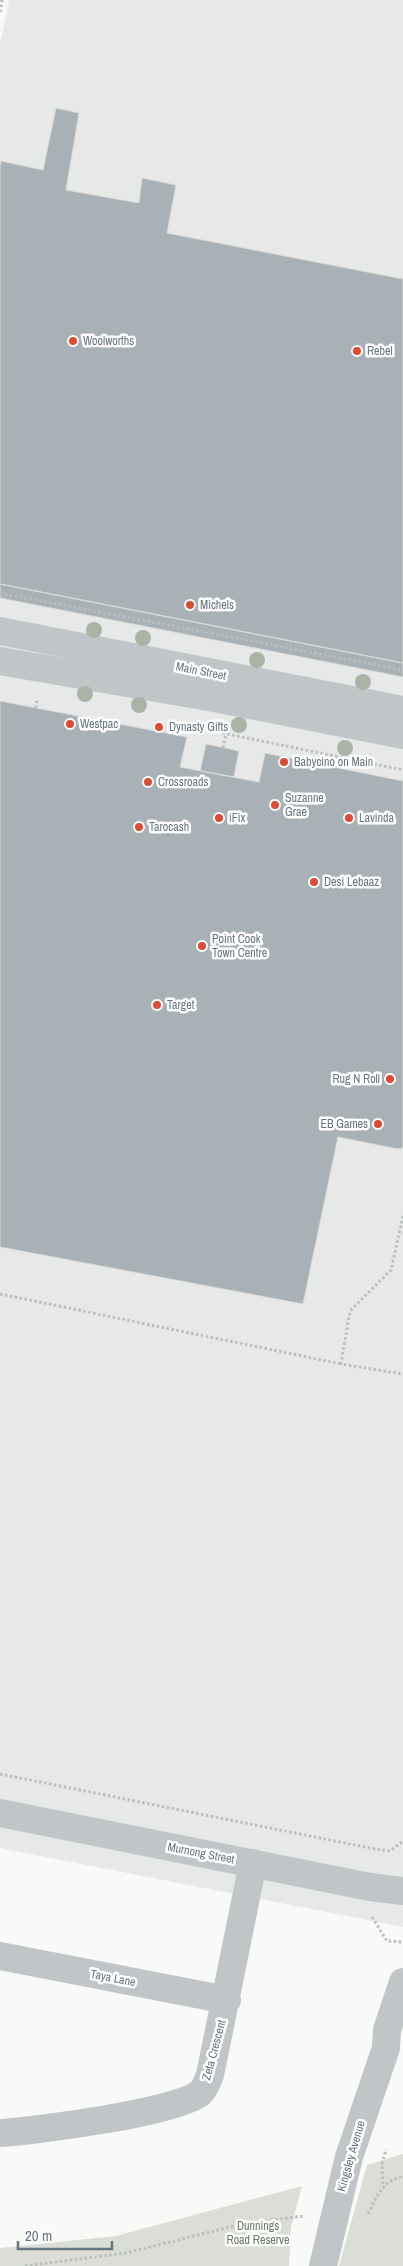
<svg xmlns="http://www.w3.org/2000/svg" width="403" height="2266" viewBox="0 0 403 2266" font-family="'Archivo Narrow',sans-serif">
  <style>
    .built { fill: #e7e9e8 }
    .green { fill: #daded6 }
    .building { fill: #a7b1b6; stroke: #dbdbd9 }
    .lines { fill: none; stroke-linecap: round; stroke-linejoin: round }
    .path { stroke: #bbbec0; stroke-width: 3; stroke-dasharray: 2.5 2.5; stroke-linecap: butt }
    .minor { stroke: #c0c5c8; stroke-width: 28 }
    .tree { fill: #aab3a6 }
    .poi-dot { fill: #dc4b34; stroke: #fff; stroke-width: 2 }
    .labels { text-anchor: middle; dominant-baseline: central; stroke-width: 5; stroke-linejoin: round; paint-order: stroke }
    .poi-label { font-size: 12px; fill: #657780; stroke: #fff; text-anchor: start }
    .street-label { font-size: 12px; fill: #657780; stroke: #fff }
    .park-label { font-size: 12px; fill: #697964; stroke: #fff }
  </style>
  <rect width="100%" height="100%" fill="#f9f9f7"/>
  <path class="built" d="M9,0H403V1927L0,1848V44Z"/>
  <path class="green" d="M403,2154V2266H339L367,2165Z
    M302,2186L291,2227L289,2266H0V2248L116,2236Z"/>
  <path class="building" d="M56,108L79,113L66,190L139,203L142,178L176,185L167,233L403,279V663L0,584V165L1,161L43,170Z
    M0,584L403,663V677L0,598Z
    M0,701L187,737L180,767L259,782L265,753L403,781V1148L398,1149L338,1137L303,1304L0,1247Z
    M206,744L239,751L234,777L200,771Z"/>
  <g class="lines">
    <path class="path" d="M0,12L2,0
      M0,593L403,670
      M36,708L37,699
      M193,727L403,770
      M223,748L226,734
      M403,1216L391,1270L350,1311L341,1364L403,1374
      M0,1294L341,1364
      M0,1774L375,1849L390,1851L403,1841
      M372,1917L387,1941L403,1942
      M383,2184L382,2165L386,2149
      M368,2214C378,2195 381,2182 403,2176
      M25,2266L126,2253L246,2223L304,2216"/>
    <path class="minor" d="M0,631L403,710
      M0,661L214,698L403,735
      M0,1813L370,1887L403,1891
      M0,1956L227,2000
      M0,2133C33,2131 182,2112 201,2092C205,2088 208,2080 210,2075L253,1863
      M323,2266L349,2157L386,2048L387,2030L403,1982"/>
  </g>
  <g class="tree">
    <circle cx="94" cy="630" r="8"/>
    <circle cx="143" cy="638" r="8"/>
    <circle cx="257" cy="660" r="8"/>
    <circle cx="363" cy="682" r="8"/>
    <circle cx="85" cy="694" r="8"/>
    <circle cx="139" cy="705" r="8"/>
    <circle cx="239" cy="725" r="8"/>
    <circle cx="345" cy="748" r="8"/>
  </g>
  <g class="poi-dot">
    <circle cx="73" cy="341" r="5"/>
    <circle cx="357" cy="351" r="5"/>
    <circle cx="190" cy="605" r="5"/>
    <circle cx="70" cy="724" r="5"/>
    <circle cx="159" cy="727" r="5"/>
    <circle cx="284" cy="762" r="5"/>
    <circle cx="148" cy="782" r="5"/>
    <circle cx="275" cy="805" r="5"/>
    <circle cx="219" cy="818" r="5"/>
    <circle cx="349" cy="818" r="5"/>
    <circle cx="139" cy="827" r="5"/>
    <circle cx="314" cy="882" r="5"/>
    <circle cx="202" cy="946" r="5"/>
    <circle cx="157" cy="1005" r="5"/>
    <circle cx="390" cy="1079" r="5"/>
    <circle cx="378" cy="1124" r="5"/>
  </g>
  <g class="labels">
    <g class="poi-label">
      <text x="83" y="341">Woolworths</text>
      <text x="367" y="351">Rebel</text>
      <text x="200" y="605">Michels</text>
      <text x="80" y="724">Westpac</text>
      <text x="169" y="727">Dynasty Gifts</text>
      <text x="294" y="762">Babycino on Main</text>
      <text x="158" y="782">Crossroads</text>
      <text x="285" y="798">Suzanne<tspan x="285" dy="14">Grae</tspan></text>
      <text x="229" y="818">iFix</text>
      <text x="359" y="818">Lavinda</text>
      <text x="149" y="827">Tarocash</text>
      <text x="324" y="882">Desi Lebaaz</text>
      <text x="212" y="939">Point Cook<tspan x="212" dy="14">Town Centre</tspan></text>
      <text x="167" y="1005">Target</text>
      <text x="380" y="1079" text-anchor="end">Rug N Roll</text>
      <text x="368" y="1124" text-anchor="end">EB Games</text>
    </g>
    <g class="street-label">
      <text transform="translate(201 671) rotate(11)">Main Street</text>
      <text transform="translate(201 1853) rotate(11)">Murnong Street</text>
      <text transform="translate(113 1978) rotate(11)">Taya Lane</text>
      <text transform="translate(214 2050) rotate(-75)">Zeta Crescent</text>
      <text transform="translate(351 2156) rotate(-74)">Kingsley Avenue</text>
    </g>
    <g class="park-label">
      <text x="258" y="2226">Dunnings<tspan x="258" dy="14">Road Reserve</tspan></text>
    </g>
  </g>
  <path d="M18 2241v8h94v-8" fill="none" stroke="#657780" stroke-width="2.5"/>
  <text x="25" y="2241" font-size="15" fill="#657780" stroke="#ffffff" stroke-width="4" paint-order="stroke">20 m</text>
</svg>
